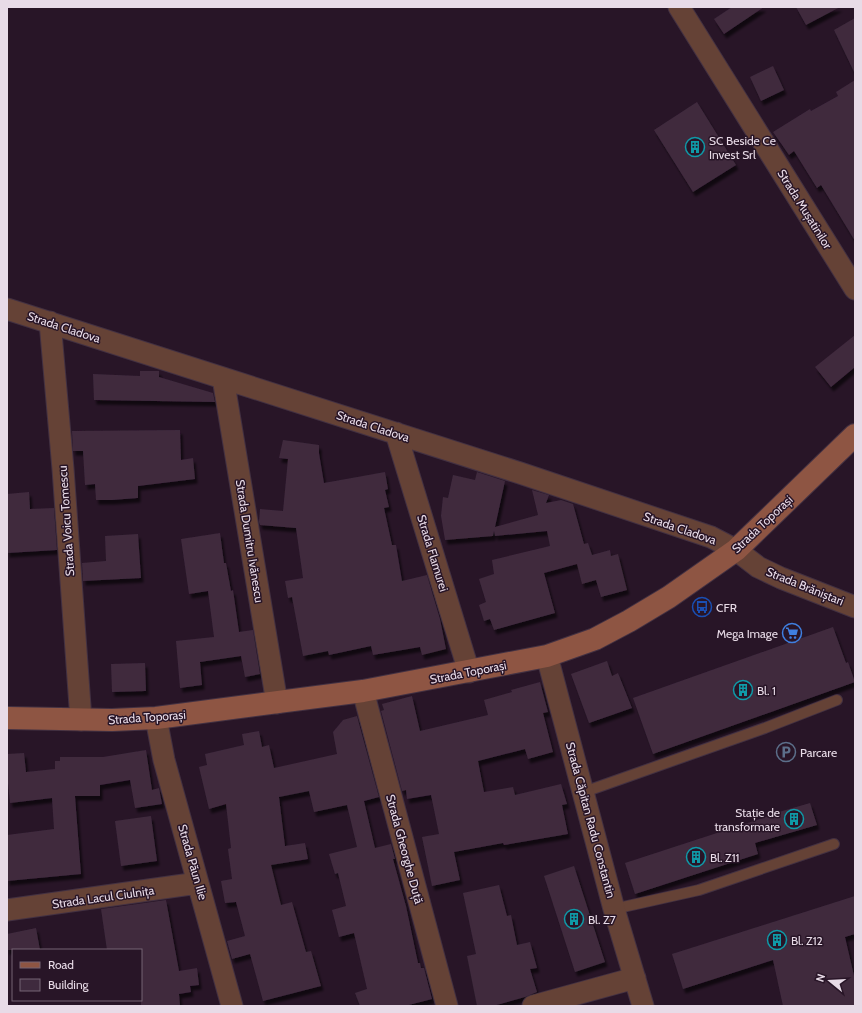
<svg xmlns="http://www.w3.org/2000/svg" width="862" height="1013" viewBox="0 0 862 1013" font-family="Cabin,sans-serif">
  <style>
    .building { fill: #3f2a3e; filter: url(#shadow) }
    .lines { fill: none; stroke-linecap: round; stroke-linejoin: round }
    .lane-casing { stroke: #433142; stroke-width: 12 }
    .street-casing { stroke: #433142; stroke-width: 23 }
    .secondary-casing { stroke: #433142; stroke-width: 24 }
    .lane { stroke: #654236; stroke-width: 10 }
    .street { stroke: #654236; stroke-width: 21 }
    .secondary { stroke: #8e5543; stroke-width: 22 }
    .labels { text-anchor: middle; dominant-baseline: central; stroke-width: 3; stroke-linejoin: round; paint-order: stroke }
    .poi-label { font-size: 12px; fill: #e8dbe7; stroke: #281527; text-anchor: start }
    .street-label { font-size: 12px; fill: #e8dbe7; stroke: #281527 }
  </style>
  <defs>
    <filter id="shadow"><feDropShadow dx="2.5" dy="4.5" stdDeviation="1" flood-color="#0009"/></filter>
  </defs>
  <rect width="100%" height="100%" fill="#281527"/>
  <path class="building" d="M732,7H764L724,34L714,19Z
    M796,7H840L806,25Z
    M855,18V74L834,30Z
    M773,66L784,90L761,101L750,77Z
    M855,80V241L821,185L817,188L794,151L789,155L773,132L810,109L811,111L838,96L836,92Z
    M697,102L736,165L693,192L654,130Z
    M855,335V367L831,387L815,367Z
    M140,371H159V377L213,393L215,402L94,400L93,374L140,376Z
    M180,430L181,460L193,458L195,479L138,486V498L112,500H96L95,484L85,485L83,451H73L72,431Z
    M283,440L319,445V453L324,483L385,472L388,489L385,490L389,507L384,508L392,545H396L402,581L427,575L440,619L446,649L422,655L420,647L373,655L371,646L329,655L328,651L303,656L292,597L288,598L285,581L303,578L296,528L260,525L259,522L260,509L283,511L288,459L279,458Z
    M477,472L505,481L495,527L538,515L532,490L549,495L546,503L561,500L573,504L584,544L588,543L592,555L610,550L611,556L618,554L627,590L601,597L596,580L582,584L577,564L544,573L555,613L494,630L490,619L484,621L479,605L486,602L479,579L494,574L492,560L550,546L547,531L495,536L494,531L493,536L445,540L441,516L443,497L448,498L453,475L475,480Z
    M29,492L30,509L54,508L57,550L7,553V494Z
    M220,533L224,563H226L231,591L233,590L239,632L253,630L260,674L245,677L241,656L200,662L202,685L180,688L176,641L214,637L208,591L189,594L181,539Z
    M138,534L141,578L83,581L82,563L106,561L105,536Z
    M833,627L846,663L848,662L855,682L653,754L633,698Z
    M607,661L612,676L618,673L632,708L589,723L571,674Z
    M145,663L146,691L112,692L111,664Z
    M540,682L548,712L543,713L553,752L528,759L525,749L478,761L484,792L513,787L515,795L561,784L567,804L562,805L568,834L504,845L503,843L454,852L460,880L432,886L422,837L439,834L431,795L407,799L406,790L402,791L381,711L384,710L382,704L412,696L420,731L488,715L484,700L512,692L511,690Z
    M357,716L379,797L364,801L375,848L391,844L395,859H393L406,906L418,963H420L421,968H424L432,999L405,1006H360L355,993L367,989L354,933L339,937L332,910L346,906L338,873L335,874L329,854L357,847L347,805L314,812L309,791L279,797L285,846L305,843L308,859L271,865L281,905L292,902L306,952L311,951L321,986L263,1001L250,954L232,959L227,941L245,936L236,902L225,903L221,881L232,879L228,849L231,848L226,804L209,809L199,767L207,765L205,754L244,745L242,734L259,731L262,747L269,745L274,768L337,754L333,732L343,720Z
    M146,750L152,790L159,788L162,804L135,808L130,780L100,785V796H75L81,874L7,881V835L54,829L52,798L10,803L7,773V754L24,753L26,772L55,769V761H60V757H103Z
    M810,803L817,825L755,843L758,854L635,894L625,863L772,815V814Z
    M151,816L157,861L121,866L115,821Z
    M574,866L605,962L575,972L544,876Z
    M499,885L507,916L511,915L517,945L530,942L537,968L530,969L537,992L525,997L493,1006H477L467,956L476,954L463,893Z
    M855,896V934L845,937L855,980V1006H783L773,960L683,989L672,954Z
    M166,900L179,971L197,968L199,985L190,986L191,992L179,994L180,1006H141V950H107L101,909Z
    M36,928L40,950H7V934Z"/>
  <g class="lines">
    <defs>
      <path id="lane" d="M584,792L765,728L837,700
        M614,909L699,890L834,844"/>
      <path id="street" d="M679,7L855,289
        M7,309L520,473L711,537L736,550L758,567L781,578L855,607
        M50,322L63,469L81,720
        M223,378L277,703
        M396,433L469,672
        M547,656L614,909L643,1006
        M363,691L447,1006
        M156,718L164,760L232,1006
        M7,910L198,883
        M533,1006L635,978"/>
      <path id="secondary" d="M7,718L112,720L156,718L363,691L547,656L595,639L629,621L669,597L736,550L855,435"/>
    </defs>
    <use href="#lane" class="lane-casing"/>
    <use href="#street" class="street-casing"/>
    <use href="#secondary" class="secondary-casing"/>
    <use href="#lane" class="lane"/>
    <use href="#street" class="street"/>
    <use href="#secondary" class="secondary"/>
  </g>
  <defs>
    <symbol id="building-ring" viewBox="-11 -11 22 22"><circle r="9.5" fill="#281527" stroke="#0f9aa8" stroke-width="1.5"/><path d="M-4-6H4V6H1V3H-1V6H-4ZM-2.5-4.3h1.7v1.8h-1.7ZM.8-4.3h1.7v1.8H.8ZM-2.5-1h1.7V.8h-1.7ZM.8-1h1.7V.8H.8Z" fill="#0f9aa8"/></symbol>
    <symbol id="bus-ring" viewBox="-11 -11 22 22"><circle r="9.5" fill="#281527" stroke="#1a4fb4" stroke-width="1.5"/><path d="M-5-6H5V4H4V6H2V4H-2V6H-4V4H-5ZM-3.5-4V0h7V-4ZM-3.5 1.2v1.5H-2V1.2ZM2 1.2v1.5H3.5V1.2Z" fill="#1a4fb4"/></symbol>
    <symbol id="supermarket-ring" viewBox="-11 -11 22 22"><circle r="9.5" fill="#281527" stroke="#3f7fe0" stroke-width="1.5"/><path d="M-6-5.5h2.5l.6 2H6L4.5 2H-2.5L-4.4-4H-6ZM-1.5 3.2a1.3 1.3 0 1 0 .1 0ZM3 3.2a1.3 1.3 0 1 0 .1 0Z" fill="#3f7fe0"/></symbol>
    <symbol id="parking-ring" viewBox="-11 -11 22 22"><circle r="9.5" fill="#281527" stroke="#5c6f8a" stroke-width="1.5"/><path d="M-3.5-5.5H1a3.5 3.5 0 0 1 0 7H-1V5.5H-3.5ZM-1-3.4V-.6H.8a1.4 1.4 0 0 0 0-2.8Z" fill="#5c6f8a"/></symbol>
  </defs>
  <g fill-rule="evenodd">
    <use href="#building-ring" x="684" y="136" width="22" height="22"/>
    <use href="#bus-ring" x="691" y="596" width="22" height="22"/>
    <use href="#supermarket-ring" x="781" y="622" width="22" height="22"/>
    <use href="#building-ring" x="732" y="679" width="22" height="22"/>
    <use href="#parking-ring" x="775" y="741" width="22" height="22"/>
    <use href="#building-ring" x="783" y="808" width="22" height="22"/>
    <use href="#building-ring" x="685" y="846" width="22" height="22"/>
    <use href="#building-ring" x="563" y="908" width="22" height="22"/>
    <use href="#building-ring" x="766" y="929" width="22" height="22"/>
  </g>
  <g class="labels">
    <g class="poi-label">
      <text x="709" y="140">SC Beside Ce<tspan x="709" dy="14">Invest Srl</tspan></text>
      <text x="716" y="607">CFR</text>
      <text x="778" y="633" text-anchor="end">Mega Image</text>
      <text x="757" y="690">Bl. 1</text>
      <text x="800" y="752">Parcare</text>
      <text x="780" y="812" text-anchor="end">Stație de<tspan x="780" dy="14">transformare</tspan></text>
      <text x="710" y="857">Bl. Z11</text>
      <text x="588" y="919">Bl. Z7</text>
      <text x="791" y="940">Bl. Z12</text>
    </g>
    <g class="street-label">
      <text transform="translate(805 209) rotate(58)">Strada Mușatinilor</text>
      <text transform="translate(64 327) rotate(18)">Strada Cladova</text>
      <text transform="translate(373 426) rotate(18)">Strada Cladova</text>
      <text transform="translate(66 521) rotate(-94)">Strada Voicu Tomescu</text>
      <text transform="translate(762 524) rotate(-43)">Strada Toporași</text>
      <text transform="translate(680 528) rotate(19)">Strada Cladova</text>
      <text transform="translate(250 541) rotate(81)">Strada Dumitru Ivănescu</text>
      <text transform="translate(433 553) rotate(73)">Strada Flamurei</text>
      <text transform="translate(805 586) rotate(22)">Strada Brăniștari</text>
      <text transform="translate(468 672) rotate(-11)">Strada Toporași</text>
      <text transform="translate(147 717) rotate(-4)">Strada Toporași</text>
      <text transform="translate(591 820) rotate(75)">Strada Căpitan Radu Constantin</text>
      <text transform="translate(405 849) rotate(75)">Strada Gheorghe Duță</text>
      <text transform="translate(193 862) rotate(74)">Strada Păun Ilie</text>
      <text transform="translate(103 897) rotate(-8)">Strada Lacul Ciulnița</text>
    </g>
  </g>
  <rect width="862" height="1013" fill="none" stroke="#e8dbe7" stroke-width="16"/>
  <rect x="12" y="949" width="130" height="52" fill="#281527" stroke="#756474"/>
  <rect x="20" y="962" width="20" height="6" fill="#8e5543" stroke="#756474"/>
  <text x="48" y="969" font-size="12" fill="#e8dbe7">Road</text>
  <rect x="20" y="979" width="20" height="12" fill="#3f2a3e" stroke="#756474"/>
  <text x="48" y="989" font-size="12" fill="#e8dbe7">Building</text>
  <g transform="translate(830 981) rotate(288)" stroke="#281527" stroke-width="3" paint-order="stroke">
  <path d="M0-3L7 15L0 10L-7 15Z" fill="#e8dbe7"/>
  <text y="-6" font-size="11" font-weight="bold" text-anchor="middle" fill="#e8dbe7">N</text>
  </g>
</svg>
